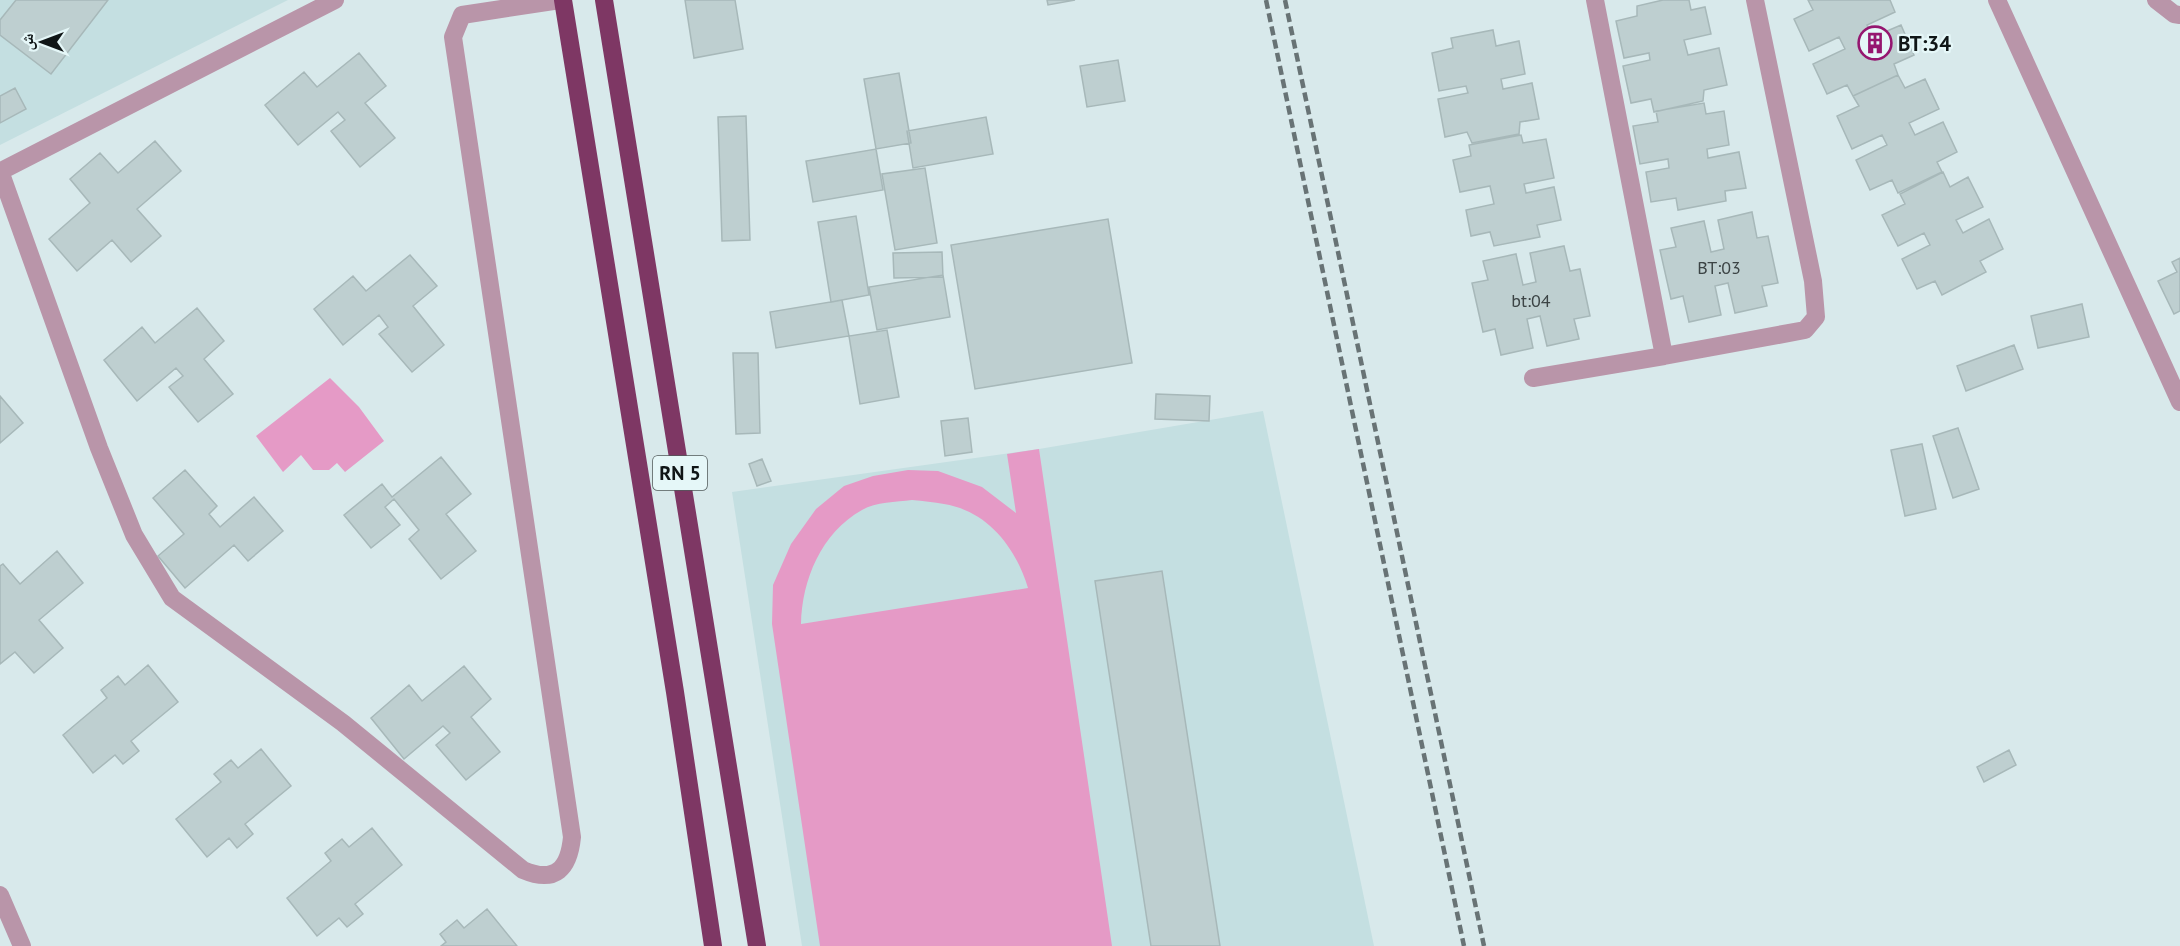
<svg xmlns="http://www.w3.org/2000/svg" width="2180" height="946" viewBox="0 0 2180 946" font-family="'PT Sans','Noto Naskh Arabic',sans-serif">
  <style>
    .built { fill: #c4dfe1 }
    .green { fill: #e59ac6; fill-rule: evenodd }
    .building { fill: #becfd0; stroke: #a7b8b9; stroke-width: 1.5 }
    .lines { fill: none; stroke-linecap: round; stroke-linejoin: round }
    .minor { stroke: #b995a9; stroke-width: 18 }
    .highway { stroke: #7e3764; stroke-width: 18 }
    .rail { stroke: #687375; stroke-width: 4.5; stroke-dasharray: 9 4.5; stroke-linecap: butt }
    .labels { text-anchor: middle; dominant-baseline: central; stroke-width: 4.5; stroke-linejoin: round; paint-order: stroke }
    .number-label { font-size: 18px; fill: #3c4445 }
    .shield { fill: #e5f7f8; stroke: #505a5a; stroke-width: 1.5 }
    .shield-label { font-size: 20px; font-weight: bold; fill: #101617 }
    .poi-label { font-size: 21px; font-weight: bold; fill: #101617; stroke: #e5f7f8; text-anchor: start }
  </style>
  <rect width="100%" height="100%" fill="#d8e9eb"/>
  <path class="built" d="M0,0H288L0,145Z
    M1263,411L1374,946H802L732,492L1039,449Z"/>
  <path class="green" d="M330,378L359,407L384,441L345,472L337,463L329,470H313L301,455L283,472L256,436Z
    M1039,449L1112,946H820L772,624L773,585L791,544L816,509L844,486L873,476L908,470L938,471L982,487L1016,513L1007,454ZM912,500C923,501 934,502 944,504C988,511 1016,548 1028,588L801,624C802,580 821,533 862,510C876,502 896,502 912,500Z"/>
  <path class="building" d="M16,0H108L51,74L0,35V20Z
    M685,0H735L743,49L694,58Z
    M1047,0H1075L1048,5Z
    M1663,0H1689L1691,10L1705,7L1711,34L1684,40L1688,55L1719,48L1727,85L1704,90L1703,101L1654,112L1651,99L1631,103L1623,66L1650,60L1649,53L1624,58L1616,21L1637,16V6Z
    M1808,0H1890L1895,12L1867,25L1873,37L1901,25L1914,55L1894,64L1898,75L1853,96L1847,85L1827,94L1813,64L1845,49L1839,37L1809,51L1794,19L1813,10Z
    M1493,30L1496,46L1519,41L1525,74L1501,79L1503,89L1532,83L1539,119L1520,122L1519,134L1472,143L1467,132L1445,137L1438,99L1468,93L1466,86L1439,91L1432,53L1453,48L1451,38Z
    M359,53L386,86L365,103L395,138L360,167L331,131L345,120L338,112L298,145L265,105L304,72L317,87Z
    M1118,60L1125,101L1087,107L1080,66Z
    M899,73L911,143L876,149L864,79Z
    M1898,75L1905,88L1925,79L1939,109L1909,123L1915,135L1943,122L1957,152L1937,162L1942,172L1898,193L1892,180L1870,190L1856,160L1887,145L1882,135L1852,149L1837,116L1859,106L1853,96Z
    M15,88L26,109L0,123V96Z
    M1704,103L1706,114L1724,111L1729,145L1707,149L1708,158L1739,152L1746,188L1725,191L1726,201L1678,210L1676,198L1651,202L1646,172L1669,168L1668,159L1640,164L1633,126L1658,122L1656,111Z
    M746,116L750,240L722,241L718,117Z
    M986,117L993,154L913,168L907,131Z
    M1521,135L1523,143L1546,139L1554,178L1524,184L1526,193L1554,187L1561,220L1537,225L1540,237L1494,246L1490,232L1471,236L1466,210L1494,204L1490,186L1460,192L1453,160L1471,156L1469,145Z
    M155,141L181,171L137,209L161,236L131,262L112,240L77,271L49,239L90,203L70,179L100,153L118,173Z
    M876,149L883,190L813,202L806,161Z
    M925,168L937,243L895,250L882,174Z
    M1943,172L1950,187L1968,177L1983,207L1956,220L1963,233L1989,219L2003,249L1980,261L1986,272L1942,295L1935,281L1917,289L1902,259L1930,245L1924,233L1898,246L1882,215L1905,204L1900,194Z
    M1752,212L1757,238L1768,236L1778,283L1762,286L1767,306L1735,313L1728,283L1715,286L1721,315L1689,322L1683,296L1671,299L1660,250L1676,247L1671,228L1704,221L1711,252L1724,249L1718,220Z
    M856,216L869,295L831,302L818,222Z
    M1108,219L1132,363L975,389L951,245Z
    M1564,246L1570,271L1580,269L1590,316L1574,319L1579,339L1547,346L1540,316L1527,319L1533,348L1501,355L1495,329L1483,332L1472,283L1488,280L1483,261L1516,254L1523,285L1536,282L1530,253Z
    M942,252L943,277L894,278L893,253Z
    M410,255L437,286L413,306L444,345L412,372L379,334L388,327L379,315L343,345L314,309L353,276L366,291Z
    M2180,258V311L2174,314L2158,281L2177,272L2172,262Z
    M943,275L950,317L877,330L869,287Z
    M842,300L849,336L776,348L770,312Z
    M2082,304L2089,337L2038,348L2031,316Z
    M197,308L224,341L204,359L233,394L198,422L169,387L183,376L176,368L137,401L104,360L142,327L155,343Z
    M887,330L899,397L860,404L849,336Z
    M2014,345L2023,369L1966,391L1957,366Z
    M733,353H758L760,433L736,434Z
    M1156,394L1210,396L1209,421L1155,419Z
    M0,396L23,423L0,443Z
    M968,418L972,452L945,456L941,421Z
    M1958,428L1979,489L1953,498L1933,436Z
    M1922,444L1936,509L1905,516L1891,450Z
    M441,457L471,494L446,514L476,551L441,579L409,539L419,530L394,499L385,507L400,525L371,548L344,515L382,484L392,497Z
    M762,459L771,481L757,486L749,464Z
    M185,470L217,506L209,514L220,527L254,497L283,531L248,561L234,545L185,588L158,556L184,534L153,498Z
    M57,551L83,583L39,620L63,648L34,673L15,652L0,664V566L3,564L20,584Z
    M1162,571L1220,946H1151L1095,581Z
    M148,665L178,702L131,741L139,751L123,764L115,755L93,773L63,735L107,698L101,690L118,676L125,685Z
    M464,666L491,699L471,717L500,752L466,780L436,745L450,733L443,726L404,759L371,718L409,685L422,701Z
    M261,749L291,786L245,824L253,834L237,848L229,838L207,857L176,819L221,782L214,774L231,760L238,768Z
    M2009,750L2016,765L1984,782L1977,767Z
    M372,828L402,865L355,904L363,914L347,927L339,918L317,936L287,898L331,861L325,853L342,839L349,847Z
    M487,909L517,946H441L446,942L440,934L457,920L464,928Z"/>
  <g class="lines">
    <path class="minor" d="M1997,0L2180,402
      M2156,0L2174,14L2180,15
      M0,171L99,448L134,535L172,598L343,723L523,870C556,884 569,868 572,837L453,37L462,15L560,0
      M1,171L335,0
      M1664,356L1805,330L1816,317L1813,281L1755,0
      M1533,378L1664,356L1595,0
      M0,895L22,946"/>
    <path class="highway" d="M563,0L675,692L713,946
      M604,0L757,946"/>
    <path class="rail" d="M1266,0L1464,946
      M1285,0L1484,946"/>
  </g>
  <defs>
    <symbol id="building-ring" viewBox="-11 -11 22 22"><circle r="9.5" fill="#e5f7f8" stroke="#951670" stroke-width="1.5"/><path d="M-4-6H4V6H1V3H-1V6H-4ZM-2.5-4.3h1.7v1.8h-1.7ZM.8-4.3h1.7v1.8H.8ZM-2.5-1h1.7V.8h-1.7ZM.8-1h1.7V.8H.8Z" fill="#951670"/></symbol>
  </defs>
  <g fill-rule="evenodd">
    <use href="#building-ring" x="1856" y="24" width="38" height="38"/>
  </g>
  <g class="labels">
    <g class="number-label">
      <text x="1719" y="267">BT:03</text>
      <text x="1531" y="300">bt:04</text>
    </g>
    <rect class="shield" x="653" y="456" width="54" height="34" rx="4.5"/>
    <g class="shield-label">
      <text x="680" y="473">RN 5</text>
    </g>
    <g class="poi-label">
      <text x="1898" y="43">BT:34</text>
    </g>
  </g>
  <g transform="translate(42 42) rotate(270)" stroke="#e5f7f8" stroke-width="4.5" paint-order="stroke">
  <path d="M0-4.5L10 22L0 15L-10 22Z" fill="#101617"/>
  <text y="-9" font-size="16" font-weight="bold" text-anchor="middle" fill="#101617">ش</text>
  </g>
</svg>
